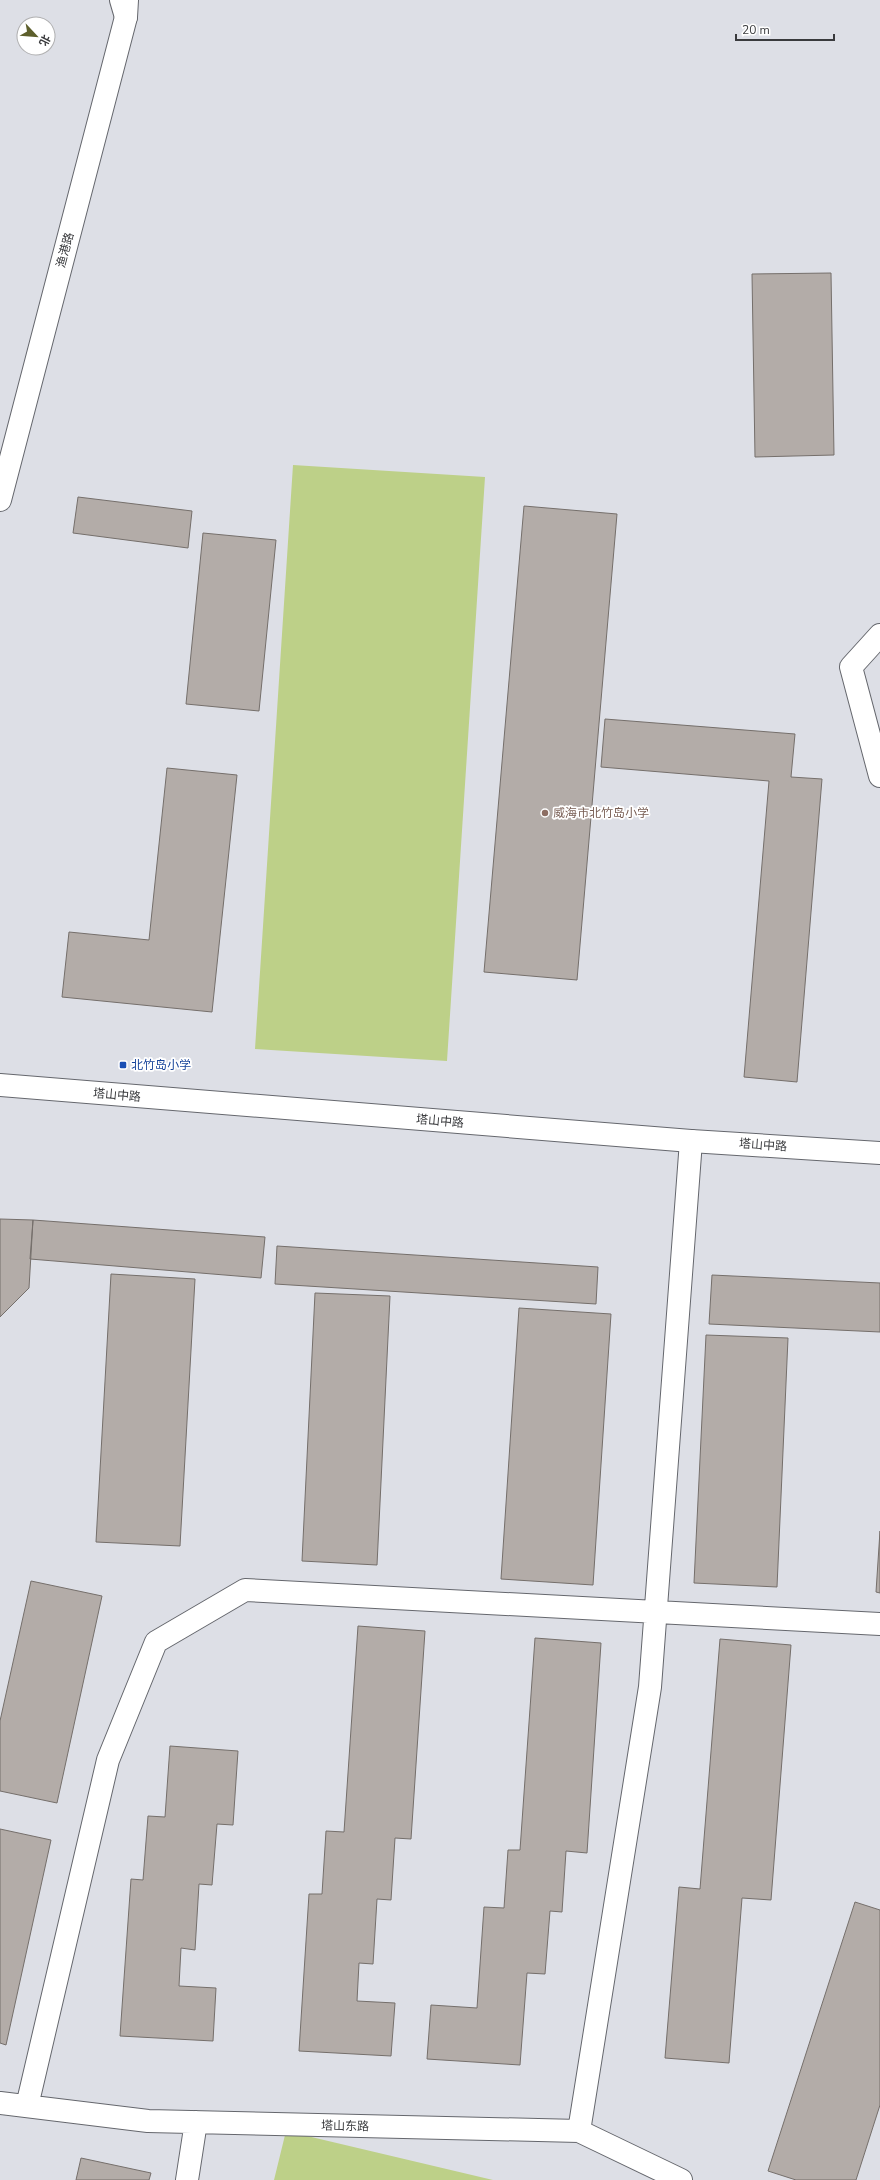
<svg xmlns="http://www.w3.org/2000/svg" width="880" height="2180" viewBox="0 0 880 2180" font-family="'Nunito Sans','Noto Sans SC',sans-serif">
  <style>
    .green { fill: #bdd088 }
    .building { fill: #b3aca8; stroke: #756f6b }
    .lines { fill: none; stroke-linecap: round; stroke-linejoin: round }
    .minor-casing { stroke: #65676d; stroke-width: 24 }
    .major-casing { stroke: #65676d; stroke-width: 24 }
    .minor { stroke: #fff; stroke-width: 22 }
    .major { stroke: #fff; stroke-width: 22 }
    .education-dot { fill: #8d6e63; stroke: #fff; stroke-width: 1.5 }
    .transit-dot { fill: #1a4fb4; stroke: #fff; stroke-width: 1.5 }
    .labels { text-anchor: middle; dominant-baseline: central; stroke-width: 3.5; stroke-linejoin: round; paint-order: stroke }
    .street-label { font-size: 12px; fill: #393a3d; stroke: #fff }
    .education-label { font-size: 12px; fill: #785e54; stroke: #fff; text-anchor: start }
    .transit-label { font-size: 12px; fill: #164399; stroke: #fff; text-anchor: start }
  </style>
  <rect width="100%" height="100%" fill="#dddfe6"/>
  <path class="green" d="M293,465L485,477L447,1061L255,1049Z
    M286,2131L493,2180H274Z"/>
  <path class="building" d="M831,273L834,455L755,457L752,274Z
    M78,497L192,511L188,548L73,533Z
    M524,506L617,514L577,980L484,972Z
    M203,533L276,540L259,711L186,704Z
    M605,719L795,734L791,777L822,779L797,1082L744,1077L769,781L601,767Z
    M167,768L237,775L212,1012L62,997L69,932L149,940Z
    M0,1219L33,1220L29,1288L0,1317Z
    M33,1220L265,1237L261,1278L30,1259Z
    M277,1246L598,1267L596,1304L275,1284Z
    M111,1274L195,1279L180,1546L96,1542Z
    M712,1275L880,1283V1332L709,1324Z
    M315,1293L390,1296L377,1565L302,1561Z
    M519,1308L611,1314L593,1585L501,1579Z
    M706,1335L788,1338L777,1587L694,1583Z
    M880,1531V1593L876,1592Z
    M31,1581L102,1596L57,1803L0,1791V1721Z
    M358,1626L425,1631L411,1839L395,1838L391,1900L377,1899L373,1964L359,1963L357,2001L395,2003L391,2056L299,2051L309,1894H322L326,1831L344,1832Z
    M535,1638L601,1643L587,1853L566,1851L562,1912L550,1911L545,1974L527,1973L520,2065L427,2059L431,2005L477,2008L484,1907L504,1908L508,1850H520Z
    M720,1639L791,1645L771,1900L742,1898L729,2063L665,2058L679,1887L700,1889Z
    M170,1746L238,1751L233,1825L217,1824L212,1885L199,1884L195,1950L181,1948L179,1986L216,1988L213,2041L120,2036L131,1879L143,1880L148,1816L165,1817Z
    M0,1829L51,1840L6,2045L0,2043Z
    M855,1902L880,1910V2105L856,2180H796L768,2171Z
    M81,2158L151,2173L149,2180H76Z"/>
  <g class="lines">
    <defs>
      <path id="minor" d="M0,500L126,17L127,0
        M880,635L851,667L880,776
        M0,2103L148,2121L579,2131L681,2180
        M27,2106L108,1760L156,1642L245,1590L880,1624
        M579,2131L650,1687L691,1141
        M187,2180L196,2122"/>
      <path id="major" d="M121,0L126,17
        M0,1085L691,1141L880,1153"/>
    </defs>
    <use href="#minor" class="minor-casing"/>
    <use href="#major" class="major-casing"/>
    <use href="#minor" class="minor"/>
    <use href="#major" class="major"/>
  </g>
  <circle class="education-dot" cx="545" cy="813" r="4"/>
  <rect class="transit-dot" x="119" y="1061" width="8" height="8" rx="2"/>
  <g class="labels">
    <g class="street-label">
      <text transform="translate(65 250) rotate(-75)">渔港路</text>
      <text transform="translate(117 1095) rotate(5)">塔山中路</text>
      <text transform="translate(440 1121) rotate(5)">塔山中路</text>
      <text transform="translate(763 1145) rotate(4)">塔山中路</text>
      <text transform="translate(345 2126) rotate(1)">塔山东路</text>
    </g>
    <g class="education-label">
      <text x="553" y="813">威海市北竹岛小学</text>
    </g>
    <g class="transit-label">
      <text x="131" y="1065">北竹岛小学</text>
    </g>
  </g>
  <g transform="translate(36 36) rotate(116)"><circle r="19" fill="#ffffff" stroke="#b0b0b1"/>
  <path d="M0-3L7 15L0 10L-7 15Z" fill="#5d5f2c"/>
  <text y="-6" font-size="11" font-weight="bold" text-anchor="middle" fill="#393a3d">北</text>
  </g>
  <path d="M736 34v6h98v-6" fill="none" stroke="#393a3d" stroke-width="2"/>
  <text x="742" y="34" font-size="12" fill="#393a3d" stroke="#ffffff" stroke-width="3" paint-order="stroke">20 m</text>
</svg>
